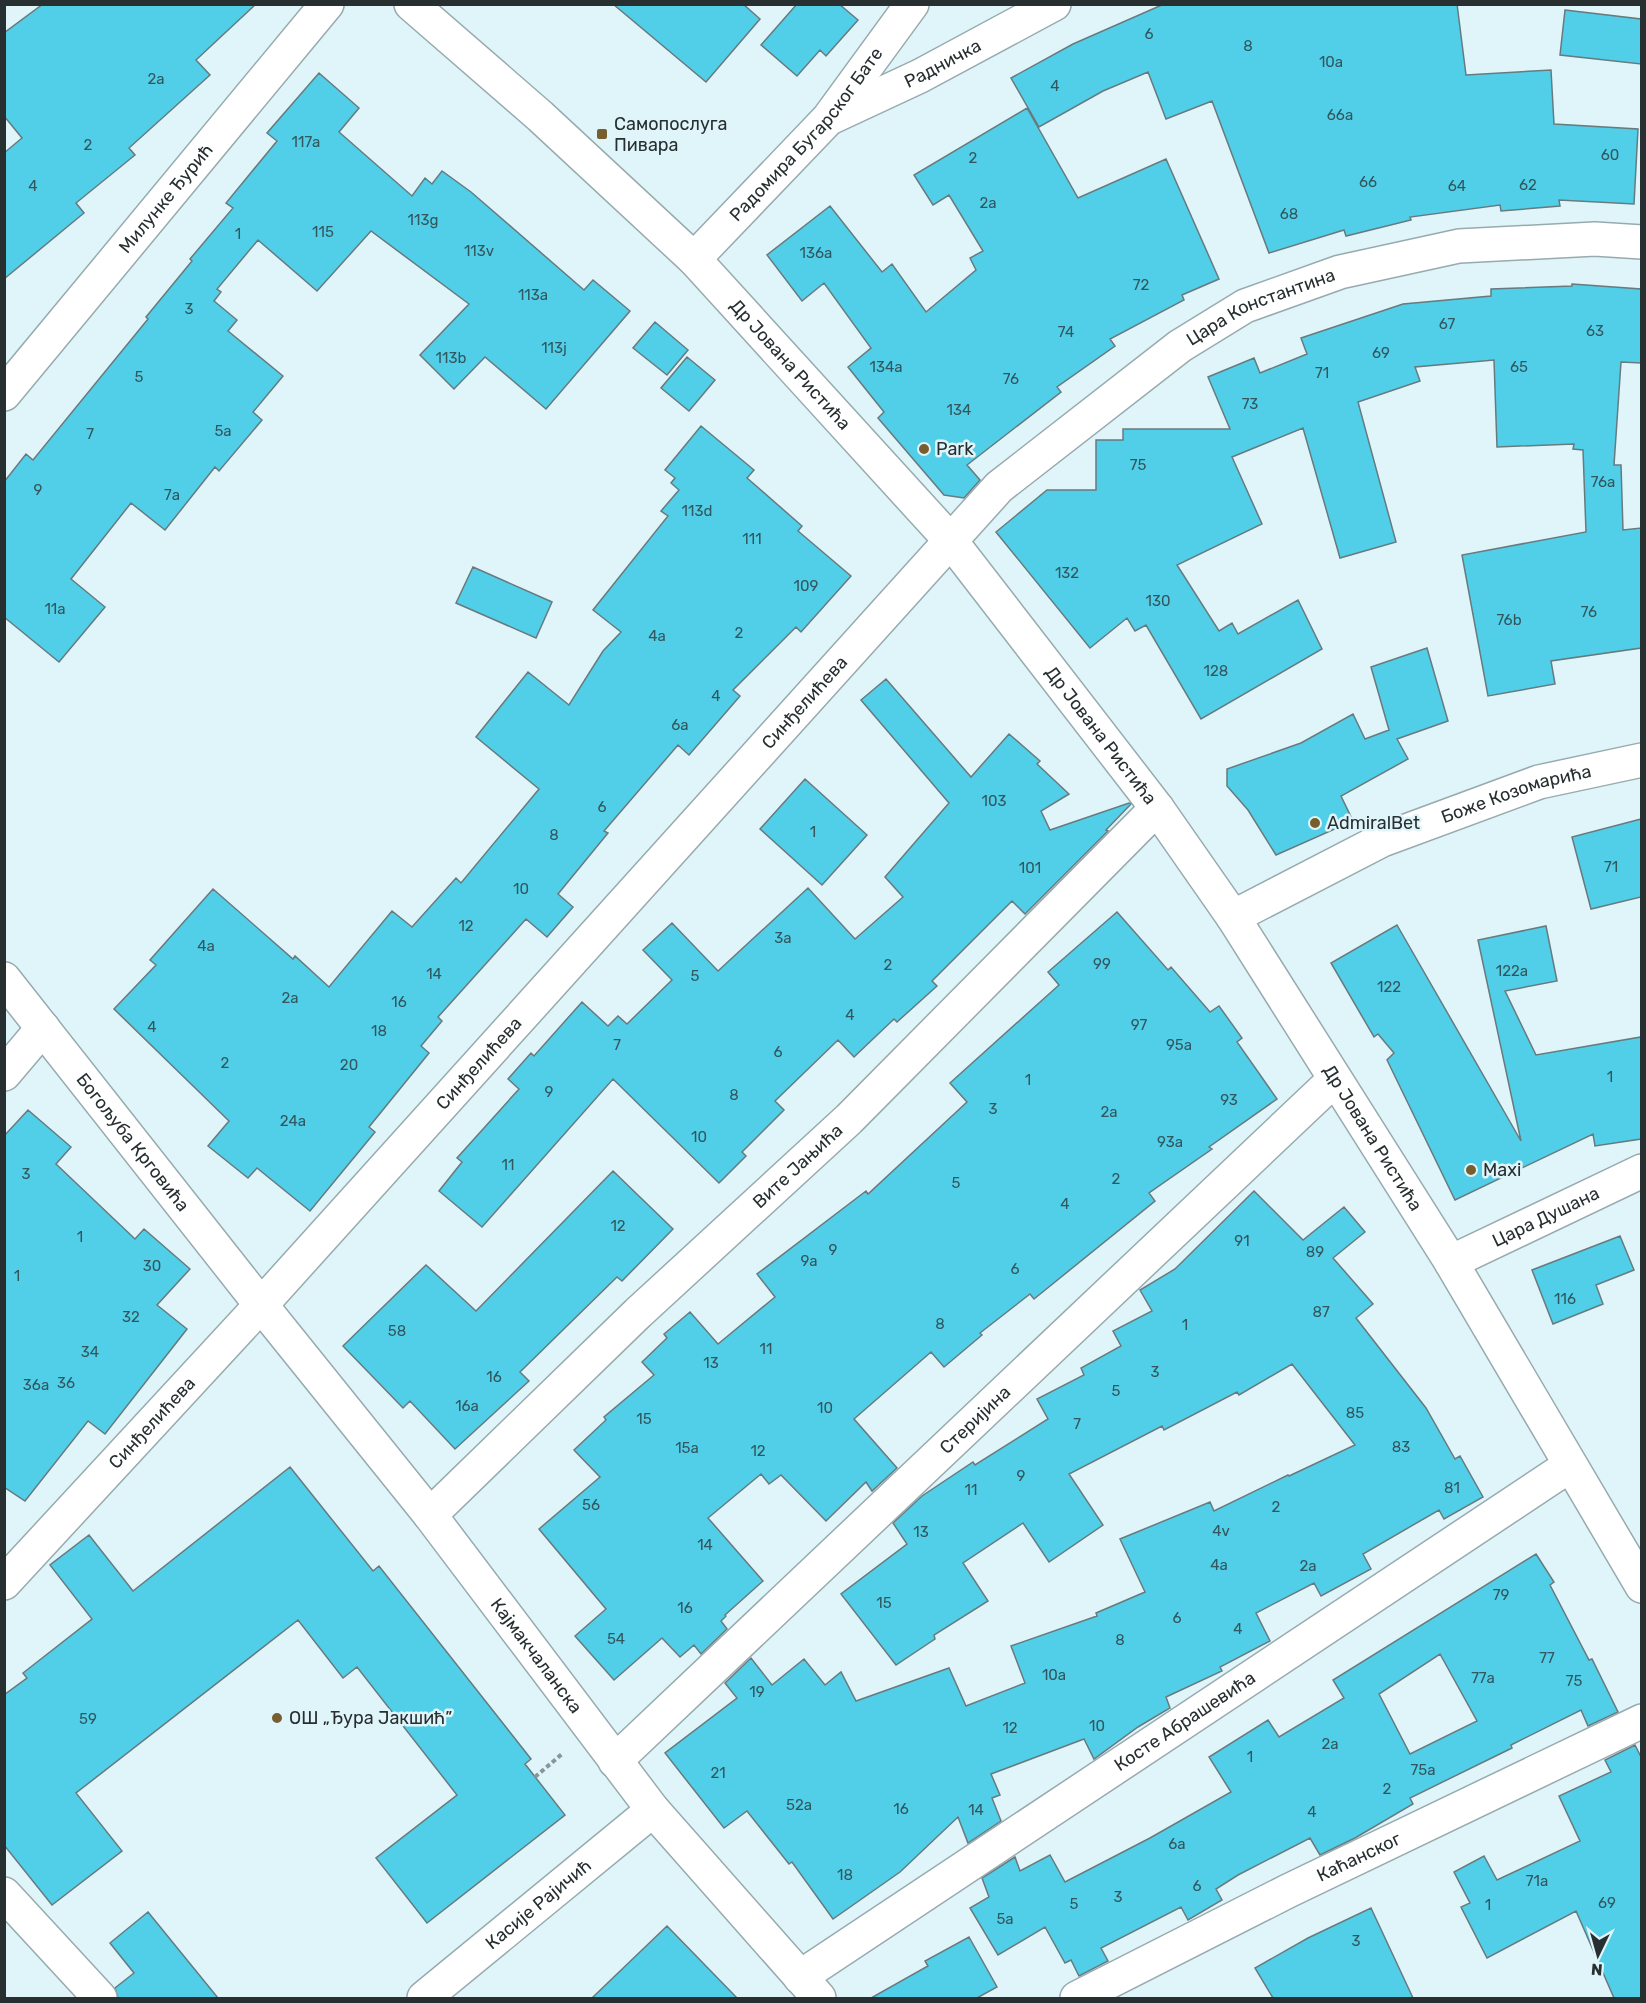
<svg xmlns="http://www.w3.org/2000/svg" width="1646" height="2003" viewBox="0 0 1646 2003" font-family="Rubik,sans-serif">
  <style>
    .building { fill: #51cfe8; stroke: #677a7e; stroke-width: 1.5; fill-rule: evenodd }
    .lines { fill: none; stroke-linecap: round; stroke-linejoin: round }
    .minor-casing { stroke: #97abaf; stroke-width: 36 }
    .path { stroke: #879699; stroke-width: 4; stroke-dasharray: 4.5 3; stroke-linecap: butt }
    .minor { stroke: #fff; stroke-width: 33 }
    .poi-dot { fill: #775e2f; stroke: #e0f5fa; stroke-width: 2 }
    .labels { text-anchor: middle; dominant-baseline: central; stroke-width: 5; stroke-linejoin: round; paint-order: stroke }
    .number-label { font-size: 15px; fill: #32575e }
    .street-label { font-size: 18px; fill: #272f30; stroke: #e0f5fa }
    .poi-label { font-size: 18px; fill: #272f30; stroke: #e0f5fa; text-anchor: start }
  </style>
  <rect width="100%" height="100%" fill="#e0f5fa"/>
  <path class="building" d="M43,4H256L196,60L210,75L129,148L135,155L76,203L84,213L4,279V153L22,138L4,116V33Z
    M613,4H743L760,19L706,82Z
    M797,4H839L858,20L826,56L820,50L797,76L761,45Z
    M1164,4H1457L1466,75L1551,70L1554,124L1638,129L1634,204L1559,200L1560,206L1501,211L1500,205L1410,217L1411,220L1346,236L1344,230L1269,253L1212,101L1166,119L1148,72L1103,91L1039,127L1011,78L1073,44Z
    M1565,10L1641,19V64L1560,55Z
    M319,73L359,108L339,132L412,196L425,178L432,184L442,171L471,192L584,290L593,280L630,311L546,409L485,357L454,389L420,355L469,304L371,231L317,291L258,240L217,289L221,292L214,301L237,320L228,331L283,376L253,412L262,420L219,471L215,467L165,530L131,503L71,579L105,607L59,662L4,617V482L26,454L33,460L148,319L146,317L192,261L190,259L233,208L226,203L277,141L267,133Z
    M1027,108L1078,198L1166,159L1219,279L1182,295L1184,300L1110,339L1115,346L1057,387L1061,392L967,465L980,480L964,498L944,495L878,418L884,412L848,367L871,348L824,283L802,301L767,255L830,206L882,272L892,264L926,312L976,270L970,258L983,251L949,195L933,205L914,175Z
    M1572,284L1641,289V363L1621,362L1614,465H1621L1623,530L1641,528V648L1551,661L1555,684L1488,696L1462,555L1586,532L1583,450L1573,449L1574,444L1497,447L1494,360L1415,367L1420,381L1358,402L1396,542L1340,558L1303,428L1232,457L1262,524L1177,565L1219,631L1232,623L1238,634L1298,600L1322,649L1201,719L1146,625L1135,631L1127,618L1090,648L996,532L1047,490H1096V440H1123V429H1230L1208,377L1254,358L1260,373L1307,354L1301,338L1403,304L1491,296V289L1572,286Z
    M655,322L688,350L667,375L633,348Z
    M687,357L715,380L689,411L661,388Z
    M701,426L754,470L747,478L802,526L798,531L851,576L801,632L796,627L733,690L740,696L689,755L678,745L604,831L608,833L558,894L573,907L547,937L526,919L438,1017L442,1021L421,1046L429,1053L369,1127L375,1132L310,1211L257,1168L248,1178L208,1146L229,1121L114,1009L156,965L150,960L213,889L293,959L295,956L329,987L392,911L412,927L456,878L461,883L539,789L476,737L528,672L569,705L603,651L621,632L593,610L668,516L661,511L679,490L671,483L675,478L665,470Z
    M473,567L552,602L536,638L456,603Z
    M1427,648L1448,721L1397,739L1408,759L1341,796L1353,821L1276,855L1248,810L1227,786V769L1301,743L1353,714L1365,739L1389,730L1371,667Z
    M886,679L971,777L1009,734L1040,761L1037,764L1069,794L1041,811L1050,830L1129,803L1131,804L1106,830L1108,831L1025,914L1012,901L932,981L937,986L897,1022L894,1019L854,1057L838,1040L775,1101L784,1110L742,1152L746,1156L719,1183L613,1079L482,1227L439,1191L462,1162L457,1158L519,1089L508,1079L531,1053L534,1056L582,1002L608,1026L618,1016L627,1024L672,980L643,950L672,923L718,971L808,888L855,939L903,897L885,877L949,803L861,700Z
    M805,779L867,835L822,885L760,829Z
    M1641,819V897L1591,909L1572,837Z
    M1117,912L1168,970L1171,967L1210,1012L1219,1006L1242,1038L1237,1042L1277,1099L1209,1147L1212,1149L1149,1193L1155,1201L1034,1299L1030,1294L980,1333L982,1335L944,1367L931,1352L854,1419L897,1468L872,1491L866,1482L826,1521L781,1475L769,1484L761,1474L708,1518L763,1581L725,1615L726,1616L721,1621L727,1629L701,1654L694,1645L680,1657L662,1638L614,1680L575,1636L606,1609L539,1529L600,1477L574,1450L606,1420L604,1417L654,1375L642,1362L667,1338L664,1334L690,1312L718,1344L775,1297L757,1274L866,1191L868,1194L967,1102L950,1083L1059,985L1048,972Z
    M1397,925L1521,1141L1478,940L1546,926L1557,981L1505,991L1536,1055L1641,1037V1139L1595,1146L1593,1134L1455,1200L1387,1060L1394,1053L1378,1034L1374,1037L1331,963Z
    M28,1110L71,1147L56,1164L135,1239L144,1229L190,1269L157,1305L187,1329L105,1434L88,1421L25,1501L4,1487V1136Z
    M613,1171L673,1229L622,1281L617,1277L520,1372L529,1381L455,1449L410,1401L403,1408L343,1346L426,1265L476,1311Z
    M1254,1191L1303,1240L1344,1207L1365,1232L1333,1258L1373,1304L1356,1318L1426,1408L1455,1459L1460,1456L1483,1497L1444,1519L1439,1510L1363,1554L1371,1569L1321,1596L1314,1583L1256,1613L1270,1641L1220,1667L1222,1671L1166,1697L1170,1708L1138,1727L1094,1759L1084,1739L991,1774L1000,1795L992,1798L1001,1821L968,1843L958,1817L900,1872L833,1919L792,1862L789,1864L747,1811L724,1828L665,1753L737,1698L725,1683L751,1658L772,1685L804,1659L825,1685L841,1672L856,1701L949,1668L966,1706L1025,1683L1011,1646L1097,1616L1096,1613L1145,1592L1120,1539L1210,1502L1214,1511L1288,1475L1289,1476L1355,1445L1292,1364L1239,1395L1237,1392L1164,1430L1162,1426L1069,1474L1103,1525L1049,1562L1023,1523L963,1563L988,1601L934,1635L935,1639L896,1665L841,1594L907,1544L893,1523L922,1496L973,1462L975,1465L1048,1419L1037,1399L1084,1375L1081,1368L1121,1346L1113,1331L1152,1311L1140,1290L1175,1269Z
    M1620,1236L1634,1270L1596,1285L1603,1304L1553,1324L1532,1270Z
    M290,1467L373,1571L379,1566L531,1759L525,1764L565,1815L427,1923L376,1858L457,1795L357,1667L343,1678L298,1620L76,1793L122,1851L52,1905L4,1845V1695L27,1678L23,1673L92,1619L50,1565L89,1535L133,1591Z
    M1536,1554L1554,1582L1550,1585L1589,1660L1592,1659L1618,1712L1588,1726L1581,1710L1511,1745L1512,1748L1410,1798L1413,1804L1355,1838L1320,1855L1310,1838L1238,1875L1216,1889L1222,1900L1188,1920L1181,1907L1101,1948L1108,1961L1079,1976L1071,1960L1065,1963L1045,1927L998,1955L970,1908L989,1897L982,1878L1015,1857L1020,1871L1050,1855L1065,1882L1150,1838L1231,1792L1209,1757L1268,1720L1279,1737L1344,1698L1333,1680ZM1440,1654L1477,1721L1410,1754L1379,1694Z
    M1635,1745L1641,1757V1998H1614L1576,1911L1487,1958L1461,1907L1470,1903L1454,1872L1484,1856L1497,1880L1580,1841L1559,1796L1611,1772L1605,1760Z
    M1371,1908L1413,1998H1273L1255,1968L1308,1938Z
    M148,1912L218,1998H118L115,1988L134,1973L110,1943Z
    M667,1926L737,1998H592Z
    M969,1937L997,1987L977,1998H871L928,1966L925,1961Z"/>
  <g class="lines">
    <defs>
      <g id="minor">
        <path id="s1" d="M411,4L540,116L694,259L950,540L1157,808L1233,917L1451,1262L1642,1586"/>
        <path id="s2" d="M832,117L920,76L1054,4"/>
        <path id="s3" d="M694,259L828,119L912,4"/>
        <path id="s4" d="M4,394L327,4"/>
        <path id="s5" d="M1233,917L1382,840L1539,782L1642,760"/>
        <path id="s6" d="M4,979L261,1305L430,1515L653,1810L819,1998"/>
        <path d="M4,1074L43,1028"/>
        <path id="s7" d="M1451,1262L1642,1171"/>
        <path id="s8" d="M430,1515L638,1313L849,1119L1157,808"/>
        <path id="s9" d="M4,1583L261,1305L999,487L1180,346L1245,306L1340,272L1459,246L1595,239L1642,242"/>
        <path id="s10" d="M615,1761L1335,1079"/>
        <path d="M4,1894L100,1998"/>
        <path id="s11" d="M800,1977L1569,1466"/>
        <path id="s12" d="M424,1998L653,1810"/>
        <path id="s13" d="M1077,1998L1288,1891L1642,1721"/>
      </g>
    </defs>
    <use href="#minor" class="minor-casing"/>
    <path class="path" d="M535,1777L562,1754"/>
    <use href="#minor" class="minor"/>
  </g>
  <g class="poi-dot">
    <rect x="596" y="128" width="12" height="12" rx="3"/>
    <circle cx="924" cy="449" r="6"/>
    <circle cx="1315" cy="823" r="6"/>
    <circle cx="1471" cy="1170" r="6"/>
    <circle cx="277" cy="1718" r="6"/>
  </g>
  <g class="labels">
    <g class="number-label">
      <text x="1149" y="34">6</text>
      <text x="1248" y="46">8</text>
      <text x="1331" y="62">10a</text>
      <text x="156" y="79">2a</text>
      <text x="1055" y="86">4</text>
      <text x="1340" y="115">66a</text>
      <text x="306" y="142">117a</text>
      <text x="88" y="145">2</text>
      <text x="1610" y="155">60</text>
      <text x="973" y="158">2</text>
      <text x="1368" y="182">66</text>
      <text x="1528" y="185">62</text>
      <text x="33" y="186">4</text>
      <text x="1457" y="186">64</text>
      <text x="988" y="203">2a</text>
      <text x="1289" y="214">68</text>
      <text x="423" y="220">113g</text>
      <text x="323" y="232">115</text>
      <text x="238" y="234">1</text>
      <text x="479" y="251">113v</text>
      <text x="816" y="253">136a</text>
      <text x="1141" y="285">72</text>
      <text x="533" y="295">113a</text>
      <text x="189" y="309">3</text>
      <text x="1447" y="324">67</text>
      <text x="1595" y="331">63</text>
      <text x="1066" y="332">74</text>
      <text x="554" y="348">113j</text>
      <text x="1381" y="353">69</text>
      <text x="451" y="358">113b</text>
      <text x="886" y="367">134a</text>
      <text x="1519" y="367">65</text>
      <text x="1322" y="373">71</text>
      <text x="139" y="377">5</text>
      <text x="1011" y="379">76</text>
      <text x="1250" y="404">73</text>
      <text x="959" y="410">134</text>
      <text x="223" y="431">5a</text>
      <text x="90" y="434">7</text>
      <text x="1138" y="465">75</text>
      <text x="1603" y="482">76a</text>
      <text x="38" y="490">9</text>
      <text x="172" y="495">7a</text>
      <text x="697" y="511">113d</text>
      <text x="752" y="539">111</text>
      <text x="1067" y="573">132</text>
      <text x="806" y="586">109</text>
      <text x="1158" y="601">130</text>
      <text x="55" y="609">11a</text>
      <text x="1589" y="612">76</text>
      <text x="1509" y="620">76b</text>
      <text x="739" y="633">2</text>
      <text x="657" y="636">4a</text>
      <text x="1216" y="671">128</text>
      <text x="716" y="696">4</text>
      <text x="680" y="725">6a</text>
      <text x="994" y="801">103</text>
      <text x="602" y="807">6</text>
      <text x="813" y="832">1</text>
      <text x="554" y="835">8</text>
      <text x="1611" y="867">71</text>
      <text x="1030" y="868">101</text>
      <text x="521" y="889">10</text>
      <text x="466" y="926">12</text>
      <text x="783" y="938">3a</text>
      <text x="206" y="946">4a</text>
      <text x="1102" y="964">99</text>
      <text x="888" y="965">2</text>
      <text x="1512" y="971">122a</text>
      <text x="434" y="974">14</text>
      <text x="695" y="976">5</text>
      <text x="1389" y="987">122</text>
      <text x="290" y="998">2a</text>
      <text x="399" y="1002">16</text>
      <text x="850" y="1015">4</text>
      <text x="1139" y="1025">97</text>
      <text x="152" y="1027">4</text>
      <text x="379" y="1031">18</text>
      <text x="617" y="1045">7</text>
      <text x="1179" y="1045">95a</text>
      <text x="778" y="1052">6</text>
      <text x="225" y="1063">2</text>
      <text x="349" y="1065">20</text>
      <text x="1610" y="1077">1</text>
      <text x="1028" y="1080">1</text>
      <text x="549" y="1092">9</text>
      <text x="734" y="1095">8</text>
      <text x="1229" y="1100">93</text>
      <text x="993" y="1109">3</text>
      <text x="1109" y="1112">2a</text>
      <text x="293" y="1121">24a</text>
      <text x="699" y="1137">10</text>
      <text x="1170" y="1142">93a</text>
      <text x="508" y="1165">11</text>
      <text x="26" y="1174">3</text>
      <text x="1116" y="1179">2</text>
      <text x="956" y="1183">5</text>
      <text x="1065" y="1204">4</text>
      <text x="618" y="1226">12</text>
      <text x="80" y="1237">1</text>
      <text x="1242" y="1241">91</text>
      <text x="833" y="1250">9</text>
      <text x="1315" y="1252">89</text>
      <text x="809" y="1261">9a</text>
      <text x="152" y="1266">30</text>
      <text x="1015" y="1269">6</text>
      <text x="17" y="1276">1</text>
      <text x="1565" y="1299">116</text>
      <text x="1321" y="1312">87</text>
      <text x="131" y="1317">32</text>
      <text x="940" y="1324">8</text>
      <text x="1185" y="1325">1</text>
      <text x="397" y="1331">58</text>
      <text x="766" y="1349">11</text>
      <text x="90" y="1352">34</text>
      <text x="711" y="1363">13</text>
      <text x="1155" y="1372">3</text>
      <text x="494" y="1377">16</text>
      <text x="66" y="1383">36</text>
      <text x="36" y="1385">36a</text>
      <text x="1116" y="1391">5</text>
      <text x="467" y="1406">16a</text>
      <text x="825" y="1408">10</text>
      <text x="1355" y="1413">85</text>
      <text x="644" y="1419">15</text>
      <text x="1077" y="1424">7</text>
      <text x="1401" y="1447">83</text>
      <text x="687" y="1448">15a</text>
      <text x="758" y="1451">12</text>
      <text x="1021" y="1476">9</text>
      <text x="1452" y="1488">81</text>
      <text x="971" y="1490">11</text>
      <text x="591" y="1505">56</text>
      <text x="1276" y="1507">2</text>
      <text x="1221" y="1531">4v</text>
      <text x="921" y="1532">13</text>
      <text x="705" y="1545">14</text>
      <text x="1219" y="1565">4a</text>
      <text x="1308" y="1566">2a</text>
      <text x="1501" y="1595">79</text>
      <text x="884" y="1603">15</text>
      <text x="685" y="1608">16</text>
      <text x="1177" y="1618">6</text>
      <text x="1238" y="1629">4</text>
      <text x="616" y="1639">54</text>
      <text x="1120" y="1640">8</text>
      <text x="1547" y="1658">77</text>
      <text x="1054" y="1675">10a</text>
      <text x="1483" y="1678">77a</text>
      <text x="1574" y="1681">75</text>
      <text x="757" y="1692">19</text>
      <text x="88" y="1719">59</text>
      <text x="1097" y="1726">10</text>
      <text x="1010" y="1728">12</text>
      <text x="1330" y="1744">2a</text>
      <text x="1250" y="1757">1</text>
      <text x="1423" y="1770">75a</text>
      <text x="718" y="1773">21</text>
      <text x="1387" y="1789">2</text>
      <text x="799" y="1805">52a</text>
      <text x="901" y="1809">16</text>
      <text x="976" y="1810">14</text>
      <text x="1312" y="1812">4</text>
      <text x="1177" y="1844">6a</text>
      <text x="845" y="1875">18</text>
      <text x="1537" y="1881">71a</text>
      <text x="1197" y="1886">6</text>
      <text x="1118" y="1897">3</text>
      <text x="1607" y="1903">69</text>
      <text x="1074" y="1904">5</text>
      <text x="1488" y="1905">1</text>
      <text x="1005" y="1919">5a</text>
      <text x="1356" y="1941">3</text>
    </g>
    <g class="street-label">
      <text stroke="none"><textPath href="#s2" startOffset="123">Радничка</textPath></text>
      <text stroke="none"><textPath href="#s3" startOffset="168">Радомира Бугарског Бате</textPath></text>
      <text stroke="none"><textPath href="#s4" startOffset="254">Милунке Ђурић</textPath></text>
      <text stroke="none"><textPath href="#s9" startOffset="1800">Цара Константина</textPath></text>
      <text stroke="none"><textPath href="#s1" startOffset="524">Др Јована Ристића</textPath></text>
      <text stroke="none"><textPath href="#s9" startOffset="1190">Синђелићева</textPath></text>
      <text stroke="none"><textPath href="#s1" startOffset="1008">Др Јована Ристића</textPath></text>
      <text stroke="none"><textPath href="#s5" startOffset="310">Боже Козомарића</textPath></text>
      <text stroke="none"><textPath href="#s9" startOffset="704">Синђелићева</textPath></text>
      <text stroke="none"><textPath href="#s1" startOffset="1494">Др Јована Ристића</textPath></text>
      <text stroke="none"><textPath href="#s6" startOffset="208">Богољуба Крговића</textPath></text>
      <text stroke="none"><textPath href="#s8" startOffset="507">Вите Јањића</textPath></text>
      <text stroke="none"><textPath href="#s7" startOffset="105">Цара Душана</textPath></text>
      <text stroke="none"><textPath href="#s10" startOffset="496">Стеријина</textPath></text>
      <text stroke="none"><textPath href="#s9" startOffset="218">Синђелићева</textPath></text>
      <text stroke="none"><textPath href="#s6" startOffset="861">Кајмакчаланска</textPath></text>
      <text stroke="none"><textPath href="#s11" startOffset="462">Косте Абрашевића</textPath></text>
      <text stroke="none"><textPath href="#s13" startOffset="315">Каћанског</textPath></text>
      <text stroke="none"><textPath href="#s12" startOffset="148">Касије Рајичић</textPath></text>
    </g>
    <g class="poi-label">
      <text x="614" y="124">Самопослуга<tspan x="614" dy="21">Пивара</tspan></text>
      <text x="936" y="449">Park</text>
      <text x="1327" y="823">AdmiralBet</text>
      <text x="1483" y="1170">Maxi</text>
      <text x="289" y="1718">ОШ „Ђура Јакшић”</text>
    </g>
  </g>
  <rect width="1646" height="2003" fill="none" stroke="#272f30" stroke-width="12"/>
  <g transform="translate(1598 1955) rotate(185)" stroke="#e0f5fa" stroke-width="4.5" paint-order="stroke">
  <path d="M0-4.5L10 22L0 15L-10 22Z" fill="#272f30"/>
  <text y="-9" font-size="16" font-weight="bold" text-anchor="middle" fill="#272f30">N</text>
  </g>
</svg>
